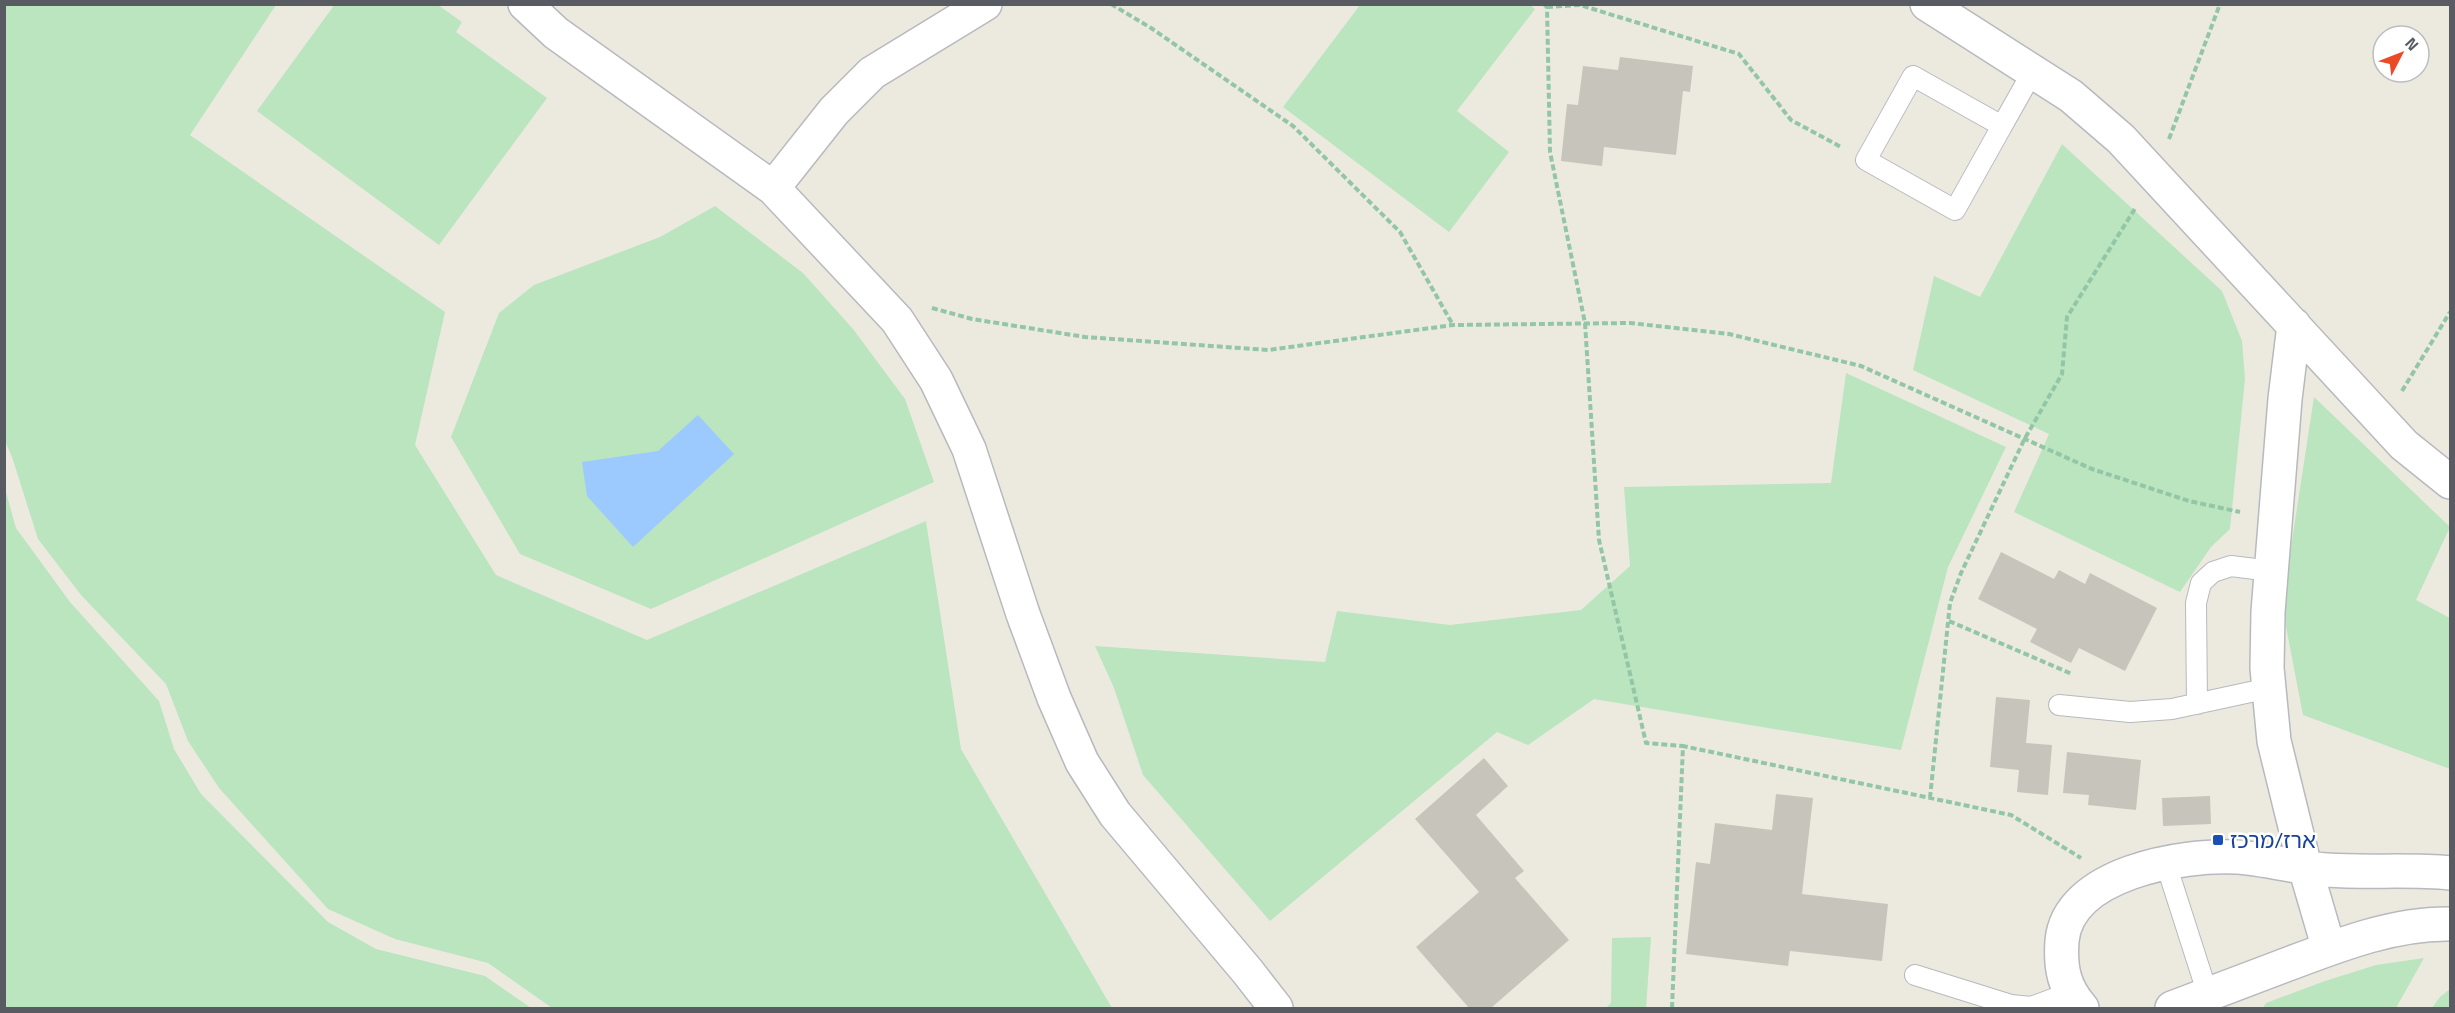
<svg xmlns="http://www.w3.org/2000/svg" width="2455" height="1013" viewBox="0 0 2455 1013" font-family="'Titillium Web','Noto Sans Hebrew',sans-serif">
  <style>
    .green { fill: #bae5bf }
    .water { fill: #9ccaff }
    .building { fill: #c7c4bc }
    .lines { fill: none; stroke-linecap: round; stroke-linejoin: round }
    .lane-casing { stroke: #b7b9bf; stroke-width: 22 }
    .street-casing { stroke: #b7b9bf; stroke-width: 36 }
    .path { stroke: #93c6a7; stroke-width: 4; stroke-dasharray: 6 3; stroke-linecap: butt }
    .lane { stroke: #fff; stroke-width: 20 }
    .street { stroke: #fff; stroke-width: 33 }
    .transit-dot { fill: #1a4fb4; stroke: #fff; stroke-width: 2 }
    .labels { text-anchor: middle; dominant-baseline: central; stroke-width: 5; stroke-linejoin: round; paint-order: stroke }
    .transit-label { font-size: 22px; fill: #164399; stroke: #fff; text-anchor: start }
  </style>
  <rect width="100%" height="100%" fill="#eceadf"/>
  <path class="green" d="M335,4L438,5L462,22L456,32L547,98L439,245L257,111Z
    M1529,4L1535,9L1457,111L1509,152L1449,232L1283,107L1360,5Z
    M4,5H276L190,135L445,312L415,445L496,575L647,640L926,521L961,749L1112,1008H552L488,963L395,939L328,909L219,788L188,741L166,684L81,595L38,539L12,457L5,441Z
    M2062,144L2222,291L2242,341L2245,379L2230,529L2211,547L2180,592L2014,512L2049,434L1913,370L1934,276L1980,297Z
    M715,206L803,273L853,329L905,399L934,482L651,609L520,554L451,437L499,313L534,285L660,237Z
    M1846,373L2006,447L1948,567L1901,750L1594,699L1528,745L1497,732L1270,921L1143,775L1114,688L1095,646L1325,662L1337,611L1450,625L1581,610L1630,566L1624,487L1831,483Z
    M2314,397L2450,527L2416,600L2450,618V769L2303,715L2282,606Z
    M4,485L16,528L70,602L159,701L174,749L201,794L328,922L376,949L485,976L531,1008H5Z
    M1651,937L1646,1008H1606L1611,1003L1612,938Z
    M2424,958L2396,1008H2263L2266,1003L2325,981L2376,965Z
    M2450,989V1008H2432L2440,997Z"/>
  <path class="water" d="M698,415L734,454L633,547L587,496L582,462L658,451Z"/>
  <path class="building" d="M1620,57L1693,66L1690,92L1683,91L1676,155L1604,147L1602,166L1561,161L1567,104L1578,105L1583,66L1618,70Z
    M2001,552L2054,579L2059,570L2085,584L2090,573L2157,608L2125,671L2079,648L2071,663L2030,642L2037,629L1978,599Z
    M1996,697L2030,700L2026,743L2052,745L2048,795L2017,792L2019,770L1990,767Z
    M2067,752L2141,760L2136,810L2088,805L2089,795L2063,793Z
    M1484,758L1508,786L1476,815L1524,871L1515,878L1569,940L1491,1008H1469L1416,947L1479,892L1415,819Z
    M1776,794L1813,798L1802,894L1888,904L1882,961L1790,951L1788,966L1686,954L1696,862L1710,864L1715,823L1772,830Z
    M2210,796L2211,824L2163,826L2162,798Z"/>
  <g class="lines">
    <defs>
      <path id="lane" d="M1913,76L2002,126L1955,210L1866,160Z
        M2002,126L2033,71
        M2197,704L2196,603L2201,583L2213,572L2231,566L2271,571
        M2059,705L2130,712L2172,709L2269,688
        M2166,864L2208,995
        M1915,975L2011,1005L2031,1007L2069,993"/>
      <path id="street" d="M525,4L556,33L773,188L897,320L936,380L969,449L1023,614L1054,698L1082,762L1115,814L1248,972L1276,1008
        M1927,4L2071,96L2121,139L2404,445L2450,482
        M773,188L834,111L872,73L985,4
        M2294,325L2285,399L2268,612L2267,668L2274,741L2305,867L2329,949
        M2082,1008C2064,988 2060,968 2062,941C2068,873 2182,854 2237,857C2267,859 2297,868 2327,870C2368,873 2410,869 2450,873
        M2172,1008C2209,994 2246,980 2283,966C2336,946 2393,923 2450,924"/>
    </defs>
    <use href="#lane" class="lane-casing"/>
    <use href="#street" class="street-casing"/>
    <path class="path" d="M1111,4L1151,28L1293,126L1400,232L1453,325
      M1544,4L1547,7L1550,152L1585,323L1599,540L1646,743L1683,746
      M1547,7L1580,5L1739,54L1791,120L1841,147
      M2169,139L2220,4
      M932,308L972,319L1085,337L1268,350L1453,325L1630,323L1729,334L1861,366L2092,469L2189,501L2240,512
      M2402,391L2450,312
      M1949,621L2072,674
      M1930,798L1950,603L1961,573L2024,440L2062,374L2067,317L2136,207
      M1672,1008L1683,746L2011,815L2081,858"/>
    <use href="#lane" class="lane"/>
    <use href="#street" class="street"/>
  </g>
  <rect class="transit-dot" x="2212" y="834" width="12" height="12" rx="3"/>
  <g class="labels">
    <g class="transit-label">
      <text x="2230" y="840">ארז/מרכז</text>
    </g>
  </g>
  <rect width="2455" height="1013" fill="none" stroke="#585b61" stroke-width="12"/>
  <g transform="translate(2401 54) rotate(48)"><circle r="28" fill="#ffffff" stroke="#bcbdc0" stroke-width="1.5"/>
  <path d="M0-4.5L10 22L0 15L-10 22Z" fill="#ec4925"/>
  <text y="-9" font-size="16" font-weight="bold" text-anchor="middle" fill="#585b61">N</text>
  </g>
</svg>
